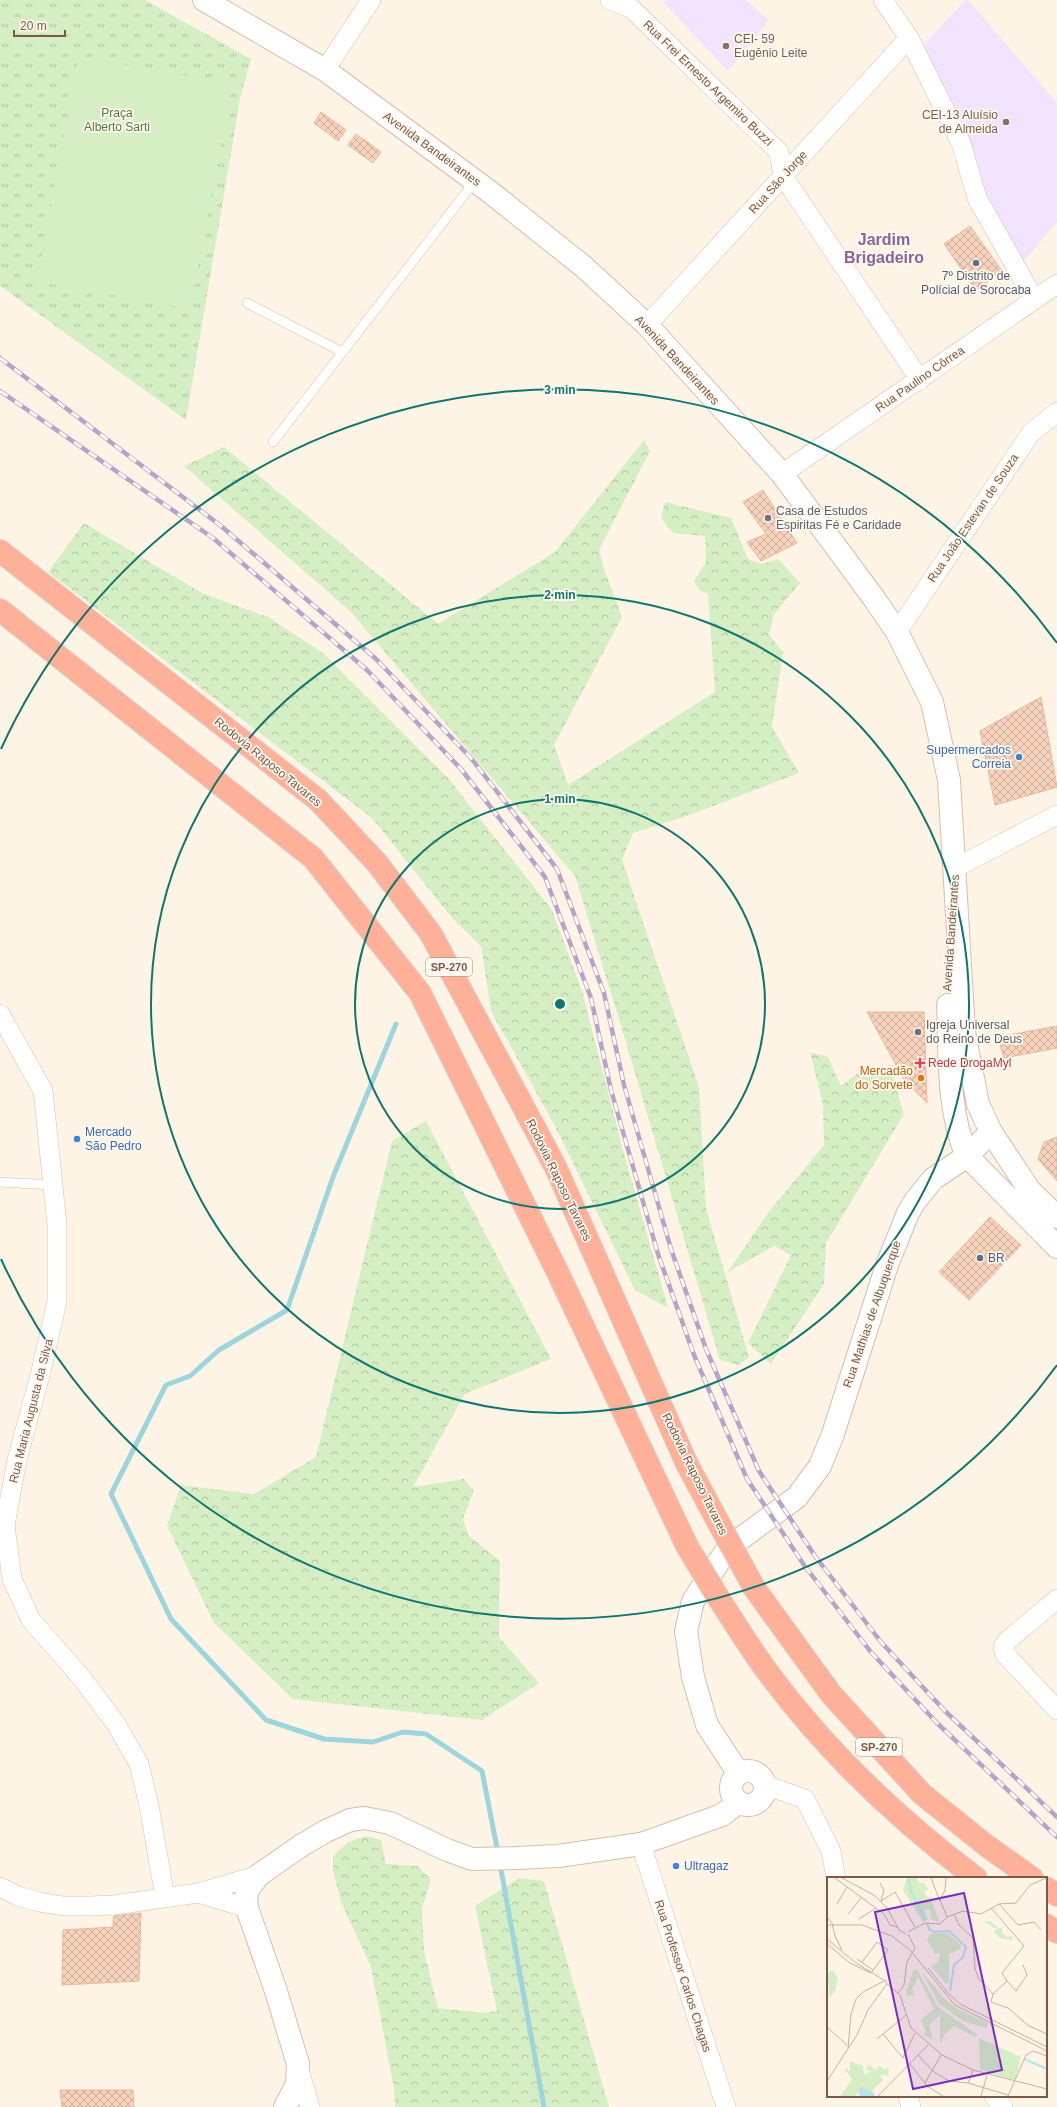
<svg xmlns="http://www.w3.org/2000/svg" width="1057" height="2107" viewBox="0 0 1057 2107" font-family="Arial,sans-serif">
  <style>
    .education { fill: #f1e3fb }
    .forest { fill: url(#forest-crowns) }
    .park { fill: url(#park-tufts) }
    .garden { fill: #d5eec3 }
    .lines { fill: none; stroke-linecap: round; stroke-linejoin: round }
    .stream { stroke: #9dd5dd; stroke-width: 5 }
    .building { fill: url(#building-cross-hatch); stroke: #ebb79a }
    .service-casing { stroke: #d4bead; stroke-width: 10 }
    .minor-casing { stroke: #d4bead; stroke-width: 20 }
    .tertiary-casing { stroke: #d4bead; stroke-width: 24 }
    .secondary-casing { stroke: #d8bdaa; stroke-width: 24 }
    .motorway-casing { stroke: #ddd4cf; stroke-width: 24 }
    .service { stroke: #fff; stroke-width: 9 }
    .minor { stroke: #fff; stroke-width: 19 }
    .tertiary { stroke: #fff; stroke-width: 22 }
    .secondary { stroke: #fff; stroke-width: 22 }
    .motorway { stroke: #feb098; stroke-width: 22 }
    .rail-casing { stroke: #b7a2ca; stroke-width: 4.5 }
    .rail { stroke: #fff8ee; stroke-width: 3; stroke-dasharray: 9; stroke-linecap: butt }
    .motorway-bridge-casing { stroke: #ddd4cf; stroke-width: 24; stroke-linecap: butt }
    .motorway-bridge { stroke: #feb098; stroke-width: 22 }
    .ring { fill: none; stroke: #0f766e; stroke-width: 2 }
    .education-dot { fill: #8d6e63; stroke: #fff8ee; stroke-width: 1.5 }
    .service-dot { fill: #5c6f8a; stroke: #fff8ee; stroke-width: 1.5 }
    .worship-dot { fill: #6b7280; stroke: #fff8ee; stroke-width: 1.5 }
    .shop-dot { fill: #3f7fe0; stroke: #fff8ee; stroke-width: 1.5 }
    .health-dot { fill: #e0444e; stroke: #fff8ee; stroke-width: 1.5 }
    .food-dot { fill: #e8710a; stroke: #fff8ee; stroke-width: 1.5 }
    .labels { text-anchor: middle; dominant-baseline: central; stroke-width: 3.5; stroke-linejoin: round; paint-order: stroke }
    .shield { fill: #fff8ee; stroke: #a3897a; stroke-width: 1 }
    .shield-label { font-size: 11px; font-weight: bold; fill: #7b5948 }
    .education-label { font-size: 12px; fill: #785e54; stroke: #fff8ee; text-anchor: start }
    .street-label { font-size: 12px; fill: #7b5948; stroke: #fff8ee }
    .park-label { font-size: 12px; fill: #507b3c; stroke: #fff8ee }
    .service-label { font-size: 12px; fill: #4e5e75; stroke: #fff8ee }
    .worship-label { font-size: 12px; fill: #5b616d; stroke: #fff8ee; text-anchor: start }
    .shop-label { font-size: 12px; fill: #366cbe; stroke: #fff8ee; text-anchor: start }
    .health-label { font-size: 12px; fill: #be3a42; stroke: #fff8ee; text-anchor: start }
    .food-label { font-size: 12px; fill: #c56008; stroke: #fff8ee; text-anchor: end }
    .district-label { font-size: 16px; font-weight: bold; fill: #89639e; stroke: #fff8ee }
    .inset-river { fill: none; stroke: #b8e4ea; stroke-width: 2 }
    .inset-road { fill: none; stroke: #c6b1a2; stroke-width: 1 }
    .view { fill: #7b2cbf; fill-opacity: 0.15; stroke: #7b2cbf; stroke-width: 2 }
    .inset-edge { fill: none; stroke: #7b5948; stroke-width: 2 }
    .centre { fill: #0f766e; stroke: #fff8ee; stroke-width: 2 }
    .ring-label { font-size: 12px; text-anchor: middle; font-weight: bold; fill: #0f766e; stroke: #fff8ee; stroke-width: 3.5; stroke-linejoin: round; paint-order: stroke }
  </style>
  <defs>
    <pattern id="forest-crowns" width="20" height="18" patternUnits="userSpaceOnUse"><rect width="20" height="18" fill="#d5eec3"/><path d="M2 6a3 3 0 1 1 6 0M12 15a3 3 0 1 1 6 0" fill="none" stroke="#b2c4a0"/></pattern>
    <pattern id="park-tufts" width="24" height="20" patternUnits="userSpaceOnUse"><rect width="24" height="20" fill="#d5eec3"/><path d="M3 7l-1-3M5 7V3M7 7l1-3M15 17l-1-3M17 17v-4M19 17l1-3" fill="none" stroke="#b2c4a0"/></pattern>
    <pattern id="building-cross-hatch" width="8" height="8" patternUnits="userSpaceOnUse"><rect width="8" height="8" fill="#f6d1bb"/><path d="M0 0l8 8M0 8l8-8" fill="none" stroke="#ccad9a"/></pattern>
  </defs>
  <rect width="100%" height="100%" fill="#fef4e6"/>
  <path class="education" d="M665,0H746L769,20L728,71L663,2Z
    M965,0H968L1057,103V222L1020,266L983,197L920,49Z"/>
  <path class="forest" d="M644,440L650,451L599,550L604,569L622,617L554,745L568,785L715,692L708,594L699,590L694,581L706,562L705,536L673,533L661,518L665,502L731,518L748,559L762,564L778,559L800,583L774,614L769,635L783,652L772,727L799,773L684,817L633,833L622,860L699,1087L706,1208L749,1357L739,1365L720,1360L622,1029L575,876L351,612L184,466L224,447L438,624L555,552Z
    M84,523L202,593L268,617L323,653L448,778L552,910L582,991L623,1150L668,1308L635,1290L554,1124L491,1011L481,946L453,919L372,818L48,572Z
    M810,1052L828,1057L841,1086L866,1067L891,1071L904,1114L826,1243L824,1284L771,1364L748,1343L791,1255L774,1246L728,1272L767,1214L824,1145L823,1105Z
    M426,1121L551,1359L465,1394L413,1487L464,1479L474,1491L463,1518L468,1535L500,1561L499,1637L539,1683L482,1720L293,1699L214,1623L167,1526L181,1485L254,1494L316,1457L392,1141Z
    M366,1836L381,1840L386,1864L418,1866L431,1880L422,1908L424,1951L438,2008L482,2013L497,2011L475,1906L519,1878L544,1881L609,2107H395L394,2089L371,1967L341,1902L333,1870V1856L348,1842Z"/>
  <path class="park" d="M0,0H145L251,59L240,99L186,420L0,286Z"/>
  <path class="garden" d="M79,56L232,84L190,309L37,281Z"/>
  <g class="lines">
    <path class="stream" d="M396,1024L333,1177L287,1310L219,1350L190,1376L166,1385L111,1494L171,1619L266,1720L324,1739L373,1742L403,1732L426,1734L482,1771L498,1853
      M500,1864L544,2107"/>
  </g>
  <path class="building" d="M321,112L346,130L338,141L314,123Z
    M356,134L381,152L373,163L348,145Z
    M970,226L1002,271L976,290L944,244Z
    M763,490L797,543L761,561L747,542L766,534L743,502Z
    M1041,697L1057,787L995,805L980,731Z
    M867,1012H924L927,1103L903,1078Z
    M1057,1026V1048L1004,1058L998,1037Z
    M1057,1137V1181L1038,1159L1044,1142Z
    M990,1217L1021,1245L969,1300L939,1272Z
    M141,1913L139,1981L62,1985L63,1930L113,1927L114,1916Z
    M60,2090H133L134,2107H62Z"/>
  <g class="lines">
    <defs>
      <path id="service" d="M247,303L342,352
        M273,442L475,181
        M0,1182L53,1185"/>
      <path id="minor" d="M610,0L631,8L779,152L783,176L920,380
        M883,0L909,38L961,143L977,198L1034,299
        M325,70L371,0
        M647,325L909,38
        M782,474L1057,284
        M897,632L1031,433L1057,412
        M955,868L1057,815
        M0,1014L43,1091L57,1224V1302L40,1375L17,1460L5,1525L12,1579L31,1620L81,1677L116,1724L139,1764L149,1806L165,1897
        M1057,1599L1007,1641L1003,1647L1005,1654L1057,1710
        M765,1785L805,1799L831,1851L836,1878
        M641,1844L726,2107
        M0,1887L18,1896L39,1902L63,1906H89L114,1905L198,1893L259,1875
        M198,1893L247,1908
        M298,2066L310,2107
        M908,2096L911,2107
        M994,2096L1003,2107"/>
      <path id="tertiary" d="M731 1788a17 17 0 1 1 34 0a17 17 0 1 1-34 0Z
        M739,1774L707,1725L693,1677L686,1631L693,1601L728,1548L797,1497L820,1466L833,1434L887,1265L908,1213L915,1201L933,1179L967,1156L991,1132
        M285,2107L297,2084L298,2064L276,1991L247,1908L246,1896L249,1888L259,1875L302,1845L326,1831L350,1820L364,1818L390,1823L447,1850L472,1859L516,1858L558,1856L641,1844L722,1815L739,1802"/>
      <path id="secondary" d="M204,0L325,70L490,192L584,267L647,325L782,474L873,597L897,632L932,702L949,780L964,1032L978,1104L991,1132L1030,1191L1057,1217
        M948,1005C950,1055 947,1110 967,1156L1057,1247"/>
      <path id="motorway" d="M0,551L318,800L377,863L431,934L556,1168L686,1462L718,1522
        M0,610L313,858L420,993L559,1275L687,1546
        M755,1589L831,1694L922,1794L987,1846L1032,1878
        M719,1599C734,1622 748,1645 764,1667C823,1748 896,1818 976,1878
        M1046,1888L1057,1895
        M1046,1925L1057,1932"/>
    </defs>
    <use href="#service" class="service-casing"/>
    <use href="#minor" class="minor-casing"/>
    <use href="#tertiary" class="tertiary-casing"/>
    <use href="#secondary" class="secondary-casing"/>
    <use href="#motorway" class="motorway-casing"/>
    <use href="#service" class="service"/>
    <use href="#minor" class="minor"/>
    <use href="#tertiary" class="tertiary"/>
    <use href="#secondary" class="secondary"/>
    <use href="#motorway" class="motorway"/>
    <defs>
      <path id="rail" d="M0,358L221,526L376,659L471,758L557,869L604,993L624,1085L671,1249L706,1349L759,1471L815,1556L881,1642L945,1711L1057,1817
        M0,391L213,538L367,670L461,769L545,877L591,998L611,1090L658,1254L694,1355L747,1479L804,1565L870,1651L936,1722L1057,1837"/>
    </defs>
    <use href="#rail" class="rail-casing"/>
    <use href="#rail" class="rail"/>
    <defs>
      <path id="motorway-bridge" d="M718,1522L755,1589
        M687,1546L719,1599"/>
    </defs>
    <use href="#motorway-bridge" class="motorway-bridge-casing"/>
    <use href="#motorway-bridge" class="motorway-bridge"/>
  </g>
  <g class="ring">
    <circle cx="560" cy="1004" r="205"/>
    <circle cx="560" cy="1004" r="409"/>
    <path d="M1057 1365A614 614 0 0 1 1 1259M1 749A614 614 0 0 1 1057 643"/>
  </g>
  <g class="education-dot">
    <circle cx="726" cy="46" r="4"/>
    <circle cx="1006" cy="122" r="4"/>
  </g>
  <g class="service-dot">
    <circle cx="976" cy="263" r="4"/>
    <circle cx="980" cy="1258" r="4"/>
  </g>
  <g class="worship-dot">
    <circle cx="768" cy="518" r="4"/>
    <circle cx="918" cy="1032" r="4"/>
  </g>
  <g class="shop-dot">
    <circle cx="1019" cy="757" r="4"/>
    <circle cx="77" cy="1139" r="4"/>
    <circle cx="676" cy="1866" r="4"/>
  </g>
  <path class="health-dot" d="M918 1057h4v4h4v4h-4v4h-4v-4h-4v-4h4z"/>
  <circle class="food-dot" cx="921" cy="1078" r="4"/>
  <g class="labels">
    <g class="shield">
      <rect x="426" y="958" width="46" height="18" rx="3"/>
      <rect x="856" y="1738" width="46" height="18" rx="3"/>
    </g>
    <g class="shield-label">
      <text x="449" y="967">SP-270</text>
      <text x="879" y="1747">SP-270</text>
    </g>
    <g class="education-label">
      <text x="734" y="39">CEI- 59<tspan x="734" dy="14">Eugênio Leite</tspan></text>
      <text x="998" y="115" text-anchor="end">CEI-13 Aluísio<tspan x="998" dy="14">de Almeida</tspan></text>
    </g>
    <g class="street-label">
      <text transform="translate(708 83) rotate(44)">Rua Frei Ernesto Argemiro Buzzi</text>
      <text transform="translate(432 149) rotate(36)">Avenida Bandeirantes</text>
      <text transform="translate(778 182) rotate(-48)">Rua São Jorge</text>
      <text transform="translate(677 360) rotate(47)">Avenida Bandeirantes</text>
      <text transform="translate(920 379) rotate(-35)">Rua Paulino Côrrea</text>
      <text transform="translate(973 518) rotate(-56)">Rua João Estevan de Souza</text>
      <text transform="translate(268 762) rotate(39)">Rodovia Raposo Tavares</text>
      <text transform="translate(951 933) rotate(-86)">Avenida Bandeirantes</text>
      <text transform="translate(559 1180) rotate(64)">Rodovia Raposo Tavares</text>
      <text transform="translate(872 1314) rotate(-71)">Rua Mathias de Albuquerque</text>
      <text transform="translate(31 1411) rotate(-76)">Rua Maria Augusta da Silva</text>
      <text transform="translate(695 1474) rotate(64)">Rodovia Raposo Tavares</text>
      <text transform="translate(683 1976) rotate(72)">Rua Professor Carlos Chagas</text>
    </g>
    <g class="park-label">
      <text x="117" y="113">Praça<tspan x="117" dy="14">Alberto Sarti</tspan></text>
    </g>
    <g class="service-label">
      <text x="976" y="276">7º Distrito de<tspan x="976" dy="14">Polícial de Sorocaba</tspan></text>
      <text x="988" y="1258" text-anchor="start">BR</text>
    </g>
    <g class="worship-label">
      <text x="776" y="511">Casa de Estudos<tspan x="776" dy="14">Espiritas Fé e Caridade</tspan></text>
      <text x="926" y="1025">Igreja Universal<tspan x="926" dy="14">do Reino de Deus</tspan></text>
    </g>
    <g class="shop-label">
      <text x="1011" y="750" text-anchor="end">Supermercados<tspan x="1011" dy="14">Correia</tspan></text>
      <text x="85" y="1132">Mercado<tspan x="85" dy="14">São Pedro</tspan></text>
      <text x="684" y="1866">Ultragaz</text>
    </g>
    <g class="health-label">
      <text x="928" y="1063">Rede DrogaMyl</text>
    </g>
    <g class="food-label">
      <text x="913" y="1071">Mercadão<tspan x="913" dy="14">do Sorvete</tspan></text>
    </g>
    <g class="district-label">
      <text x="884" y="239">Jardim<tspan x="884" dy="18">Brigadeiro</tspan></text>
    </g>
  </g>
  <g transform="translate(827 1877)">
    <rect width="220" height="220" fill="#fef4e6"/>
    <path d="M80,1H90L92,6H97L101,12L97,15L101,21L105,19L106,13L104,23L113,45L105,43L102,32L97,33L101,42L96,45L76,13ZM156,44H163L172,52L175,50V56L180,60L185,59L186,63L173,61L167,55L169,52ZM120,56L134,68L133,72L122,77V105L119,107L104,89L111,85L113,76L108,77L100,62L104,57ZM90,92L111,130L151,158L148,160L127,149L118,157L113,168V138L102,148L106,161L110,163L97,159L99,154L94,143L107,132L91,100L85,112L88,120L85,117L81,119L79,116L86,93ZM5,93L11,101L8,113L3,121L0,97ZM95,95L118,122L129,131L161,146L159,151L136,144L112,127ZM23,184L36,189L37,197L44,195L39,192L42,188L49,193L52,189L57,192L62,191L61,200L58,198L53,199L56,203L46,213V218L33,213L28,219H13L25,202L18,193L20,191L23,195Z" fill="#d5eec3"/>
    <path d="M152,161L194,180L188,203L153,193Z" fill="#d5eec3"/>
    <path d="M153,171H167V190L154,191Z" fill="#d5eec3"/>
    <path d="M35,210L47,216L48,219H33L31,214Z" fill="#b8e4ea"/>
    <path class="inset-river" d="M82,1L83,12L99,44M100,47L103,53L108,55L122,54L139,70L136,80L127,88L123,114M197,182L220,192"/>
    <path class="inset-road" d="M8,1L57,37L63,48L71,50M15,1L47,18L60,31L72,53L79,57M104,1L113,24M53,6L57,13L54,24M54,24L68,15L88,50M10,27L20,10M172,27L191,48L207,45L214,53M164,31L197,69L175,96L180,104M21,37L35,20M127,37L132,48L146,61L148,92L152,102L166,117L164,125L181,131L202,149L220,157M0,40L5,46L8,59L15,73M120,40L136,34L154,37L172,27L189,26L203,8L219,1M32,42L49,31M0,48H35L65,59L83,73L128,128L220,174M81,55L98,46L113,47L120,40L113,23L118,13L119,1M0,62L29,86L60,105M0,67L23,86L44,96L61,73L50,65L35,85M30,82L46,93M101,91L122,117L133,127L220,170M58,105L73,118L84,151L115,178L146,193L220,212M71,116L77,108L80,85L88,71L81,57M166,117L180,104L189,114L200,98L196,88M0,150L20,168M56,157L76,181L88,156M50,162L79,138M21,171L24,137L29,122L36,115L57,104M91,178L107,195L122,204L141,206L181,218M83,187L100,209L116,219M0,204L30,158L41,133L60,107M98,206L114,178M141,206L146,193M51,219L101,168M154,219L160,198M181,219L199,178L206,174L220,179"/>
    <path class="view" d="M137,16L175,193L86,212L48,35Z"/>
    <rect width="220" height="220" class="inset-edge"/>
  </g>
  <circle cx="560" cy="1004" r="6" class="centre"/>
  <g class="ring-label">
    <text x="560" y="394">3 min</text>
    <text x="560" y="599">2 min</text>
    <text x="560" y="803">1 min</text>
  </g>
  <path d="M14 30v6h51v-6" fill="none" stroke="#7b5948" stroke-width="2"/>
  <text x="20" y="30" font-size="12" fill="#7b5948" stroke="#fff8ee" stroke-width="3" paint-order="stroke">20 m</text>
</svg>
